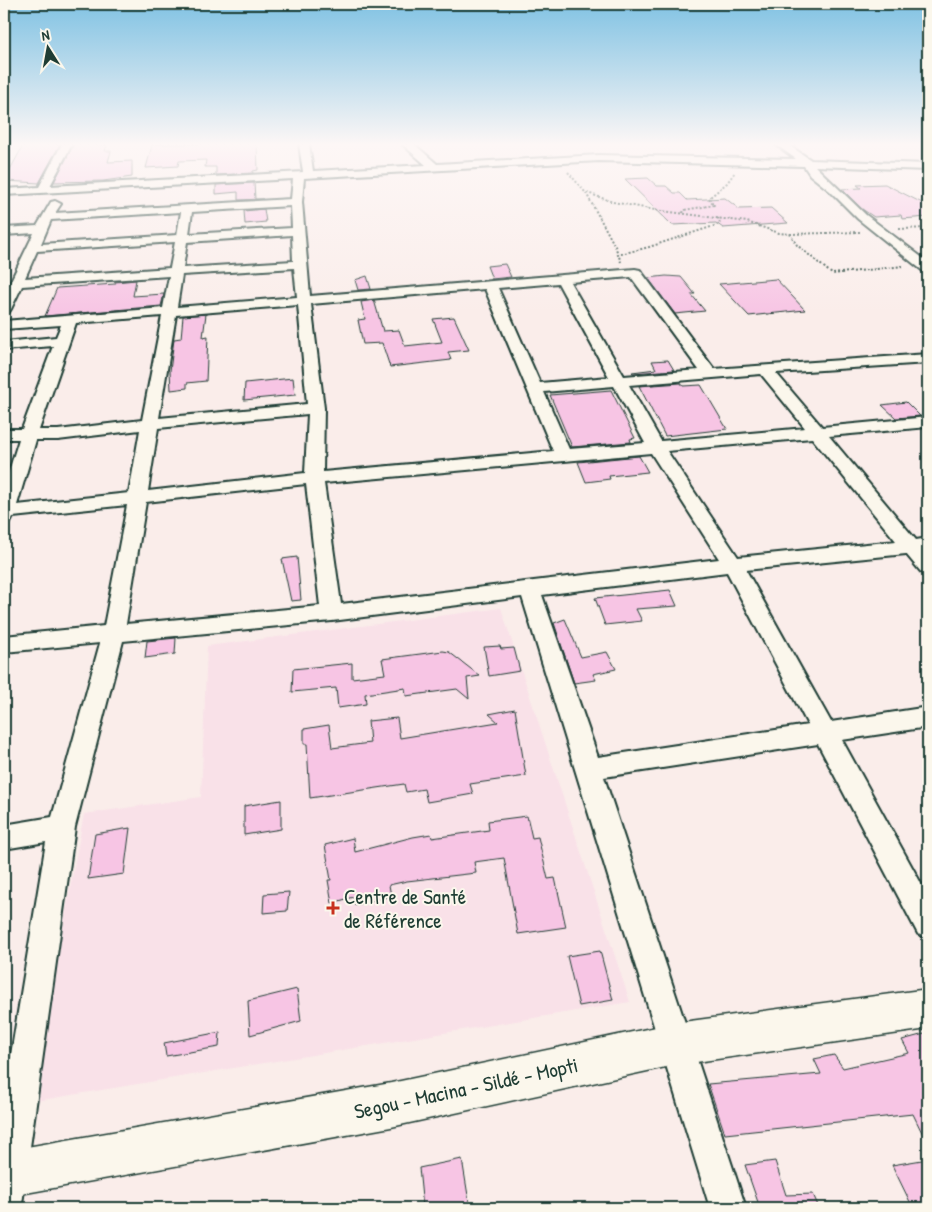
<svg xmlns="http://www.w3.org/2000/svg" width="932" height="1212" viewBox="0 0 932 1212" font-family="'Patrick Hand',sans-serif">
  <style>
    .built { fill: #f9e1e8 }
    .building { fill: #f7c5e4; stroke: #1f3d34 }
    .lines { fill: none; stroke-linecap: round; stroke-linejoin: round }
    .minor-casing { stroke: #1f3d34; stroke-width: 4 }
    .major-casing { stroke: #1f3d34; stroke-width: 3 }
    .path { stroke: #1f3d34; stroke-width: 2; stroke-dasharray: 2 2; stroke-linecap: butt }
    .minor { fill: #fbf7ec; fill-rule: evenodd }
    .major { fill: #fbf7ec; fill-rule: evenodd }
    .poi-dot { fill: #c8321e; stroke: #fbf7ec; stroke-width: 2 }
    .labels { text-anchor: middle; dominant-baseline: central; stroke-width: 4; stroke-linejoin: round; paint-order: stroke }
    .near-poi-label { font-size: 21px; fill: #1f3d34; stroke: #fbf7ec; text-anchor: start }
    .near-street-label { font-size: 21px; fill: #1f3d34; stroke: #fbf7ec }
  </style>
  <rect width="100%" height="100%" fill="#faedea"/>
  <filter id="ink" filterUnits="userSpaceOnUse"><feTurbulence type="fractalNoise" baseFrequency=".02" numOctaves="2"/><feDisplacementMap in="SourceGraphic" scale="10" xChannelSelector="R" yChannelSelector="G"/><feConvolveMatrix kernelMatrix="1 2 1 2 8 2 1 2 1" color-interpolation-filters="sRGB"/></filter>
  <g filter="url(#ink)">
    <path class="built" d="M501,608L630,1002L30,1102L84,814L201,797L207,646Z"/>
    <path class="building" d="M24,144H60L39,183L6,181L9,175H7Z
      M74,144L107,145L105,151H111L108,162L132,161V177L103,181L54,182Z
      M167,144H257L258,170L253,171V173L216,175V167H205L206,160L179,161L178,166L146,168L152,145Z
      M648,178L657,186H666L674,193H680L687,200L725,198L739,209L771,208L788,223L723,228L716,223L672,225L625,179Z
      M254,183L255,199H263L238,200V192L216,194V185Z
      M885,184L928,206V217L902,219L901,215L874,217L862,209L842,189L861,188L857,185Z
      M264,209L266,222L245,224L244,211Z
      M505,264L511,277L492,279L487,266Z
      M367,276L371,289L358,290L355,280Z
      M666,276L681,277L695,294H691L705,311L675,314L648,278Z
      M776,279L805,310L749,316L719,284Z
      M136,280L133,296L164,294L161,306L45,316L57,288L115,284V282Z
      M374,300L383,331L399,330L405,346L442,342L433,319L454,317L469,350L448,352L451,360L390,367L382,343L363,344L358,320L365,319L361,302Z
      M206,314L203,337L208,336L206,381L187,383V388L171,390L170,371L174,339L181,338L183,316Z
      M668,360L674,370L633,373L632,372L656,369L652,361Z
      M293,378L295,395L244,400L245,383Z
      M681,383L683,386L701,385L727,429L665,436L639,386Z
      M611,390L635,438L630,439L631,442L572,447L550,395Z
      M906,402L920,416L896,418L882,405Z
      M639,456L648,472L609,476L610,479L586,482L578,462Z
      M297,557L301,600L291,601L282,559Z
      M670,590L677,606L636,609L642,621L605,625L595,598Z
      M565,619L581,657L607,652L616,669L593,674L596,680L574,683L554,623Z
      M176,638L175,654L145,658L147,641Z
      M500,646L501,649L514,648L520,671L489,676L484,647Z
      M443,651L449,652L480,676L467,678L469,699L457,689L406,696L405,688L365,694L366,704L338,708L336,688L292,692L293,669L352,663V678L385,674L382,659Z
      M515,709L526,776L470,784L473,794L427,802L424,789L406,792L404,784L310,798L307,744H304V729L329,725L332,748L370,743L368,721L397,718L400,738L498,722L489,714Z
      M281,800V829L244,835V806Z
      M527,816L532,838L538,837L548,879L555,878L566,927L518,934L504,858L474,862L476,873L407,881L389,885L391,896L355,905L353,897L332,903L328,880H331L325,845L353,838L355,852L413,837L431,834L432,838L489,830L488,821Z
      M130,828L124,874L88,879L95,834Z
      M289,892L287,911L263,913L264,894Z
      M600,951L613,1000L579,1006L567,956Z
      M297,989L301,1021L250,1035L248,1001Z
      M220,1032L219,1047L166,1056L164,1043Z
      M928,1033V1145L913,1114L725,1134L708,1084L821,1074L814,1059L834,1055L843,1068L909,1053L902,1040Z
      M462,1159L470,1208H423L419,1168Z
      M928,1159V1208H913L892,1165Z
      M775,1161L786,1195L813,1194L819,1208H760L745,1165Z"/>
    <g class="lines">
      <defs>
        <path id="minor" d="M62,144H72L50,186L303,172L299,144H309L313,171L426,165L402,144H414L437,164L599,155L796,159L775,144H787L811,160L928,164V170L815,166L866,215L928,262V272L923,271L858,219L830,191L810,175L804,166L599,161L304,178L302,202L310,296L635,269L640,270L714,369L928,354V363L776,373L822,427L928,417V427L829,436L916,540L928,538V552H926L928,554V574L921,572L906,554L746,570L831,722L928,707V727L842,740L928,896V938L918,934L818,744L604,777L746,1208H710L522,597L332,621L123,641L75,827L22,1204L20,1208H4V1097L46,842L4,849V825L52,817L100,643L4,652V636L104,626L127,505L13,517L11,521L4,523V487L19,439H4V429H22L53,346L4,350V342L56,337L61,325L4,329V321L163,308L169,276L22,286L11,309L9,312L4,313V295L34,233L4,235V228L37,226L51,202L55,201L61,204L55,213L291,199L293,179L4,195V189L39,187ZM291,206L292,228L189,234L192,212ZM181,212L177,235L41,244L51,220ZM292,235L293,261L183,268L187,242ZM175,242L170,268L25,278L37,251ZM294,268L297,297L177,307L182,275ZM631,277L699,370L624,376L570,282ZM558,283L609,377L540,383L498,288ZM485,289L553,451L323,472L324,408L311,304ZM298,305L307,404L159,418L176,315ZM162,316L142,420L58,430H39L76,323ZM761,374L805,428L661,441L629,385ZM614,386L645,443L569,449L544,392ZM308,414L305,473L148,491L158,428ZM140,430L129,493L17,505L36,440H58ZM812,438L896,541L738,557L667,451ZM651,453L719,559L341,604L324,483ZM306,484L320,606L126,624L146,502ZM727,572L808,725L598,757L542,595Z"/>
        <path id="major" d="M928,989V1029L675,1065L391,1127L4,1197V1151L391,1083L675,1023Z"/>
      </defs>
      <use href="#minor" class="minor-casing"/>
      <use href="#major" class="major-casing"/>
      <path class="path" d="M568,172L585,192L613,202L655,210L747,222L779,233L790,234L797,245L832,274L903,266
        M586,193L615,246L621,262
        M683,213L684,210L714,205L709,198L727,183L735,172
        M899,229L928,228
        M790,234L860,232
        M617,255L649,247L717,225L720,223L718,218"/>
      <use href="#minor" class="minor"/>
      <use href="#major" class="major"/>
    </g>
  </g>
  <linearGradient id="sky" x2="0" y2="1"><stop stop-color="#80c2e3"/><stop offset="0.46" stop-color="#fdf7f6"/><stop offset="1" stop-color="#fdf7f6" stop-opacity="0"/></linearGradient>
  <rect width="932" height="314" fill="url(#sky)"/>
  <path class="poi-dot" d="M330.5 900.5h5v5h5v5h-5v5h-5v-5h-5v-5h5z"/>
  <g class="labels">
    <g class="near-poi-label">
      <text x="344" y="896">Centre de Santé<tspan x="344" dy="24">de Référence</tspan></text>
    </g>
    <g class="near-street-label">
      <text transform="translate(466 1088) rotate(-12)">Segou - Macina - Sildé - Mopti</text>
    </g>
  </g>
  <rect width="932" height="1212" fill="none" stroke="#fbf7ec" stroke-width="20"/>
  <rect x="10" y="10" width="912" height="1192" fill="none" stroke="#1f3d34" stroke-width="2" filter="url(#ink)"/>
  <g transform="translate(48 48) rotate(349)" stroke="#fbf7ec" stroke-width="4" paint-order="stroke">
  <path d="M0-4L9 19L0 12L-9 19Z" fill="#1f3d34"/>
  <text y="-8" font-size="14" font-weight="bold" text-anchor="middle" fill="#1f3d34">N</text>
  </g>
</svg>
